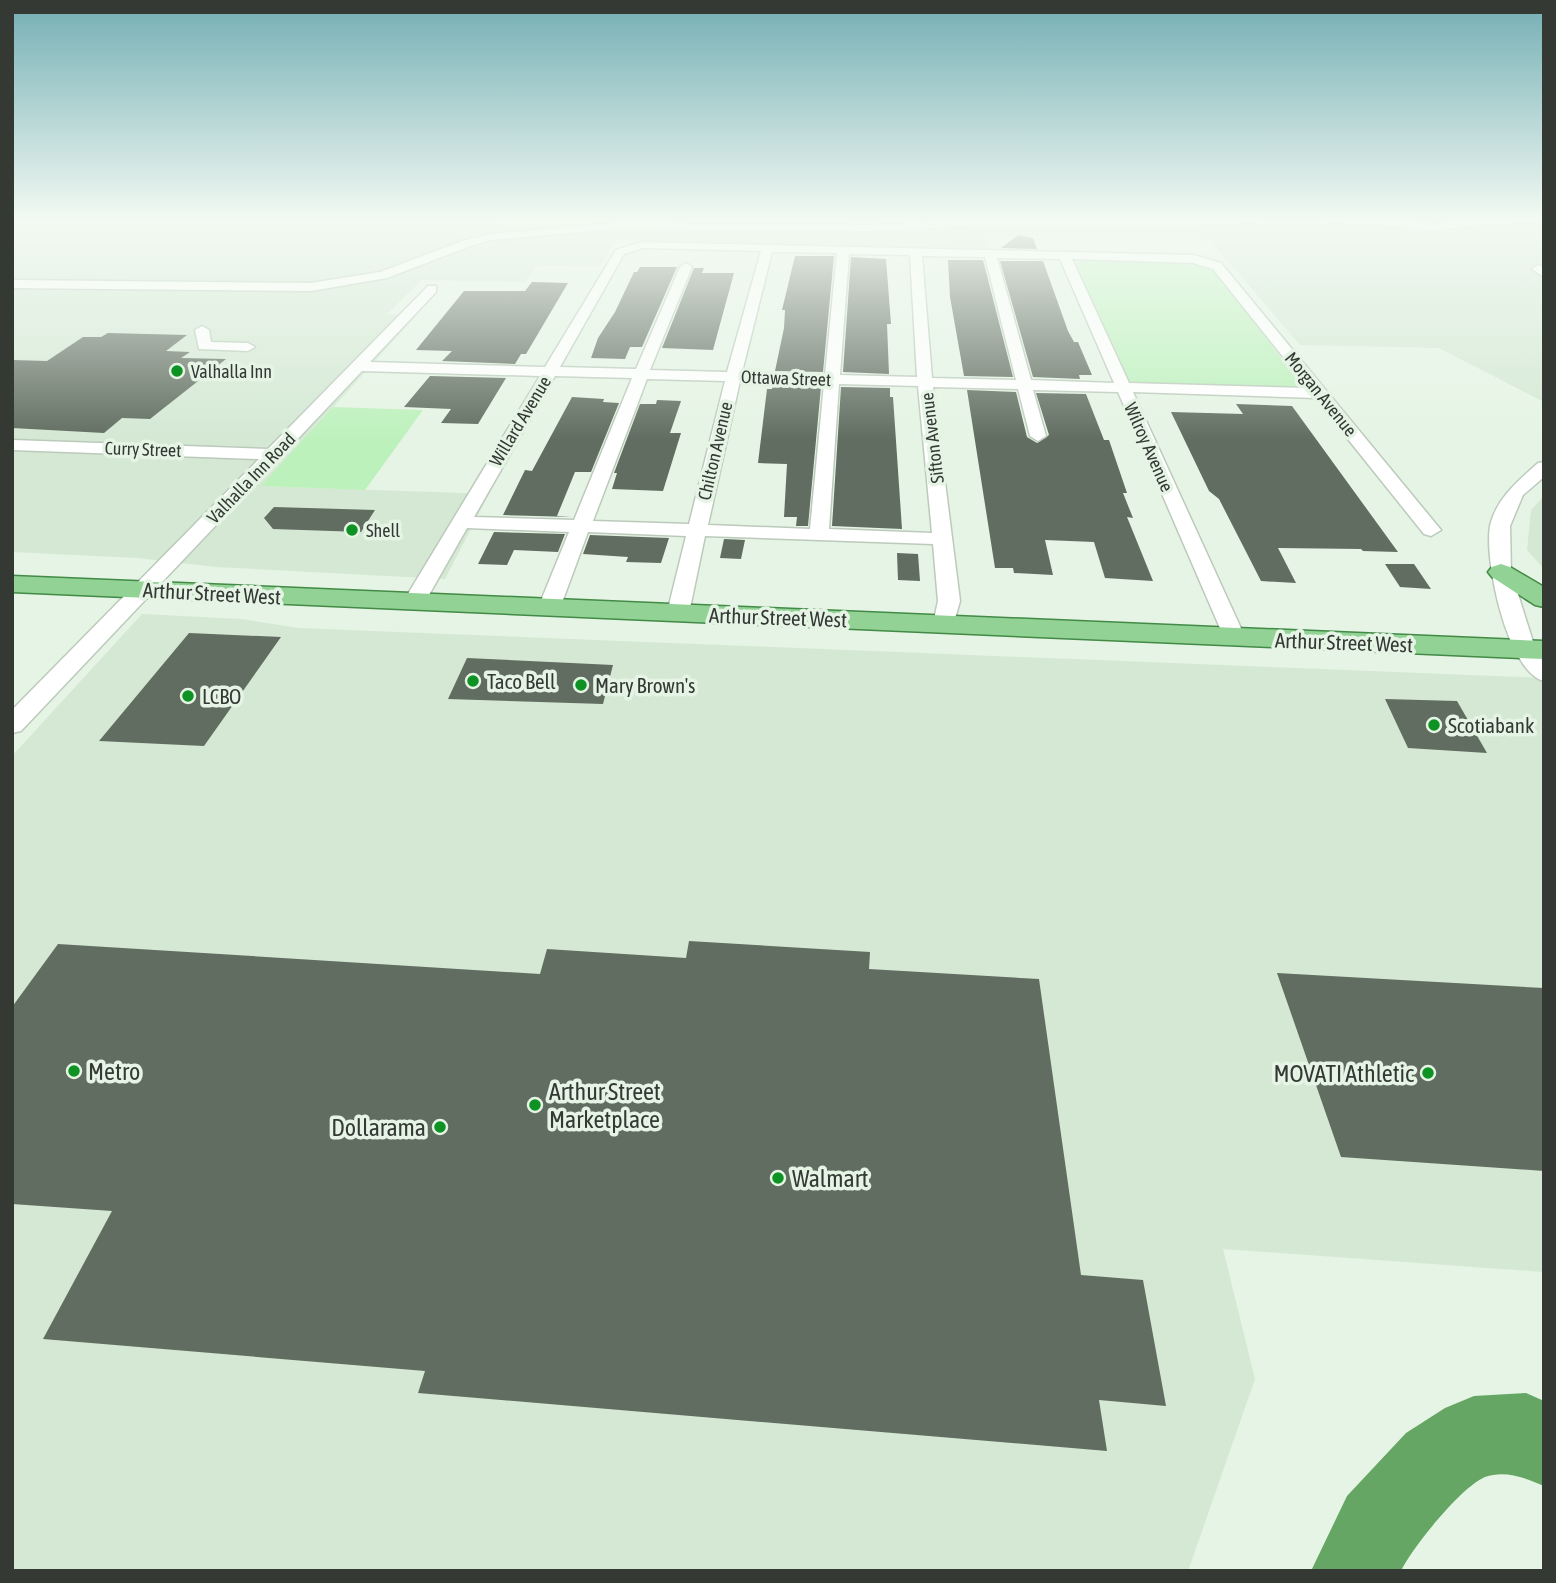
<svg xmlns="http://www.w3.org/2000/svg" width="1556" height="1583" viewBox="0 0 1556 1583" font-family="'Asap Condensed',sans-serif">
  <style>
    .built { fill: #d4e8d4 }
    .green { fill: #bdf1bc }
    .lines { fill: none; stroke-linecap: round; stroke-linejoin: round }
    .river { fill: #65a665; fill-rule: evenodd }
    .taxiway { fill: #abb7aa; fill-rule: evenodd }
    .building { fill: #616d60 }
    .minor-casing { stroke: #bccabb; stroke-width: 3 }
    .major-casing { stroke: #428a46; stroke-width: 3 }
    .minor { fill: #fff; fill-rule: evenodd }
    .major { fill: #92d395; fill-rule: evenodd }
    .poi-dot { fill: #0e9224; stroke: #e5f4e4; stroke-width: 2.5 }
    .labels { text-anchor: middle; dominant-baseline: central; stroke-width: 7; stroke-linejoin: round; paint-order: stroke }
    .far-poi-label { font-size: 18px; fill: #343934; stroke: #e5f4e4; text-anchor: start }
    .far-street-label { font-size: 18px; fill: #343934; stroke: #e5f4e4 }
    .street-label { font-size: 21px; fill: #343934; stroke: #e5f4e4 }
    .poi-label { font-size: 21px; fill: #343934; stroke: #e5f4e4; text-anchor: start }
    .near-poi-label { font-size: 24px; fill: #343934; stroke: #e5f4e4; text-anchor: start }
  </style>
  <rect width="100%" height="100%" fill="#e5f4e4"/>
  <path class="built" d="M12,218H1544V402L1439,348L1300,345L1210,240L986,235L988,248L616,240L600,266L538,265L525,282L422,280L387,314L415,317L262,486L489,494L445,579L216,567L138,558L12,552Z
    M1544,496V569L1527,550L1531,510Z
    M142,614L241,619L298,628L1544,678V1272L1223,1249L1255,1379L1188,1571L12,1570V756Z"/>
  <path class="green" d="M499,218H1246L878,226L659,224L510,233L500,229Z
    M1081,259L1193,261L1214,268L1297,379L1296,387L1131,384L1076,264Z
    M333,407L423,410L365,490L261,486Z"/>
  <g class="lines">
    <path class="river" d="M1526,1393L1544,1401V1486C1526,1478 1505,1470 1485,1477C1462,1486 1411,1549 1401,1571H1311L1347,1496L1406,1433L1445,1408L1474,1396Z"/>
    <path class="taxiway" d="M1528,218H1544V228L1533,225Z"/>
  </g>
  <path class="building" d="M1018,235L1033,238L1037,249L1001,248Z
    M795,256H834L823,372L775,371L784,328L785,310H782Z
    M851,257L886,259L891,324H887L889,374L843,372Z
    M948,260H983L1013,377L964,376L950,297Z
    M1000,261H1043L1068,331L1074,342H1078L1092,375H1079L1080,379L1033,377Z
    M640,267H677L642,347H630L625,359L591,358L598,338L615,312L634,272H637Z
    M694,268H704L702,273H734L713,350L662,348Z
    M532,282L568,283L526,354H521L515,364L442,361L452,351L416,350L464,291H525Z
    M108,333L187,335L166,351L190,352L181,358L226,359L150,419L122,418L104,433L12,428V360L47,361L83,337H101Z
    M430,376L506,378L478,424L441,423L451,409L404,407Z
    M772,385L821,387L808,526H796L797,517H784L787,464L758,463L767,389H772Z
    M841,387L890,388V397H893L902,529L832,526Z
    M967,390L1016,392L1027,437L1037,443L1049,435L1036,393L1086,394L1104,440H1109L1127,493H1123L1133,518L1127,517L1153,581L1105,578L1094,542L1045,540L1053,575L1014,573L1013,568H995Z
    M572,397L604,399L603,402L619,403L591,472H575L557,516L572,517L503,515L525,470L532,471Z
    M657,400L681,401L670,433H681L663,491L612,489L617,473H614L640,404H656Z
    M1236,404L1292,406L1398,552L1363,551L1361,549L1278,548L1296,583L1261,581L1219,499L1209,491L1171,412L1243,414Z
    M274,507L375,510L361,532L273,529L264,518Z
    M494,532L565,534L558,552L514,550L507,565L478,564Z
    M590,535L669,538L661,563L626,562L628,557L583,554Z
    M724,539L745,540L741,559L720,558Z
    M897,553L918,554L920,581L898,580Z
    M1385,564H1414L1431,589L1400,587Z
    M189,633L281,637L204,746L99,741Z
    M467,658L613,665L603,704L448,699Z
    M1385,699L1457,701L1487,753L1408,748Z
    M689,941L870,952L869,969L1039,979L1081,1275L1143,1280L1166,1406L1099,1400L1107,1451L418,1393L425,1371L43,1339L112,1211L12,1204V1007L58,944L540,974L547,949L686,958Z
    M1277,973L1544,988V1171L1341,1157Z"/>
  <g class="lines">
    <defs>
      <path id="minor" d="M1272,218L1267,221L1199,226H979L872,231L617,229L491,240L473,245L387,278L311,291L12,288V280L311,283L380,272L465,240L491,234L617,223L872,225L979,220Z
        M1314,218H1366L1433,224L1495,218H1543L1538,221L1433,230L1319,221Z
        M642,242L1194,255L1221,263L1441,530L1431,536L1424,534L1315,398L1133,392L1245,637L1242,642H1226L1118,392L1033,390L1046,436L1038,441L1030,436L1018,389L933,387L960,601L952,629H936L933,624L938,601L933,544L705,536L689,613L686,618H670L667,613L686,536L588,532L560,608L557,613H541L538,608L569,532L467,528L425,602L421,606H407L403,602L540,376L362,371L21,731L12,733V710L259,459L12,450V440L268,449L428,286H436V292L370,362L545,367L616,250ZM643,248L761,251L727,372L650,370L692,267L686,263L680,267L636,369L560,367L624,254ZM772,252L837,253L825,375L742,372ZM849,254L910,255L917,377L840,375ZM922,256L985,257L1016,380L932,378ZM997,258L1060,259L1114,383L1031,380ZM1072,259L1193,263L1213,269L1308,388L1129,383ZM555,376L632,378L574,520L474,517ZM647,379L725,381L689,524L593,521ZM740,381L824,384L810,529L708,525ZM839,384L918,386L932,533L829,529Z
        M1538,265L1544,267V277L1532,269Z
        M202,326L209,330L211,342L248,343L255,347L248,351L199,349L195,330Z
        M1544,462V477L1523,495L1510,526L1511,572L1535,648L1544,659V681C1507,672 1484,560 1490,526C1496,499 1518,481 1538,463Z"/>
      <path id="major" d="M1501,564L1510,567L1544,587V607L1535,605L1492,577L1488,572L1492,567Z
        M12,576L1544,641V659L12,592Z"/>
    </defs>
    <use href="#minor" class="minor-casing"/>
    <use href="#major" class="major-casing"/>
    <use href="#minor" class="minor"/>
    <use href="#major" class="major"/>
  </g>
  <linearGradient id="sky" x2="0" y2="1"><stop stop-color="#73aeb4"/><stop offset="0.5" stop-color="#f3faf3"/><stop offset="1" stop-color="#f3faf3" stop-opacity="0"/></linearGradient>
  <rect width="1556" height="440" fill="url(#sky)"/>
  <g class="poi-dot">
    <circle cx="177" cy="371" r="7"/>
    <circle cx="352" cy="530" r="7"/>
    <circle cx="473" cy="681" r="7"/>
    <circle cx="581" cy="685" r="7"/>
    <circle cx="188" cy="696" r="7"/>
    <circle cx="1434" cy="725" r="7"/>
    <circle cx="74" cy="1071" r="7"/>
    <circle cx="1428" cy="1073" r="7"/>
    <circle cx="535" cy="1105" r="7"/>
    <circle cx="440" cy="1127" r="7"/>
    <circle cx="778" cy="1178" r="7"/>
  </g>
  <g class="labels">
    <g class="far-poi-label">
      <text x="191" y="371">Valhalla Inn</text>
      <text x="366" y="530">Shell</text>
    </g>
    <g class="far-street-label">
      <text transform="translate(786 378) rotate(2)">Ottawa Street</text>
      <text transform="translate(1321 394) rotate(51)">Morgan Avenue</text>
      <text transform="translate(520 421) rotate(-59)">Willard Avenue</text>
      <text transform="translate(932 438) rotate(-97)">Sifton Avenue</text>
      <text transform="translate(1149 447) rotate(66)">Wilroy Avenue</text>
      <text transform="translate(143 449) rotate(2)">Curry Street</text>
      <text transform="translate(715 451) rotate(-77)">Chilton Avenue</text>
      <text transform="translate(251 478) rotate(-46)">Valhalla Inn Road</text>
    </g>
    <g class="street-label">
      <text transform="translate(212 593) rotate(3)">Arthur Street West</text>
      <text transform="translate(778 617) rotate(2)">Arthur Street West</text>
      <text transform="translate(1344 642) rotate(2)">Arthur Street West</text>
    </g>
    <g class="poi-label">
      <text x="487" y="681">Taco Bell</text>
      <text x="595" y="685">Mary Brown's</text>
      <text x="202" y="696">LCBO</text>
      <text x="1448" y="725">Scotiabank</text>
    </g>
    <g class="near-poi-label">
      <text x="88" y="1071">Metro</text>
      <text x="1414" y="1073" text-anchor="end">MOVATI Athletic</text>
      <text x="549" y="1091">Arthur Street<tspan x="549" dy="28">Marketplace</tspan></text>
      <text x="426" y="1127" text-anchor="end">Dollarama</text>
      <text x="792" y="1178">Walmart</text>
    </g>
  </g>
  <rect width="1556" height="1583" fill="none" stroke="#343934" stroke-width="28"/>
</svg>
